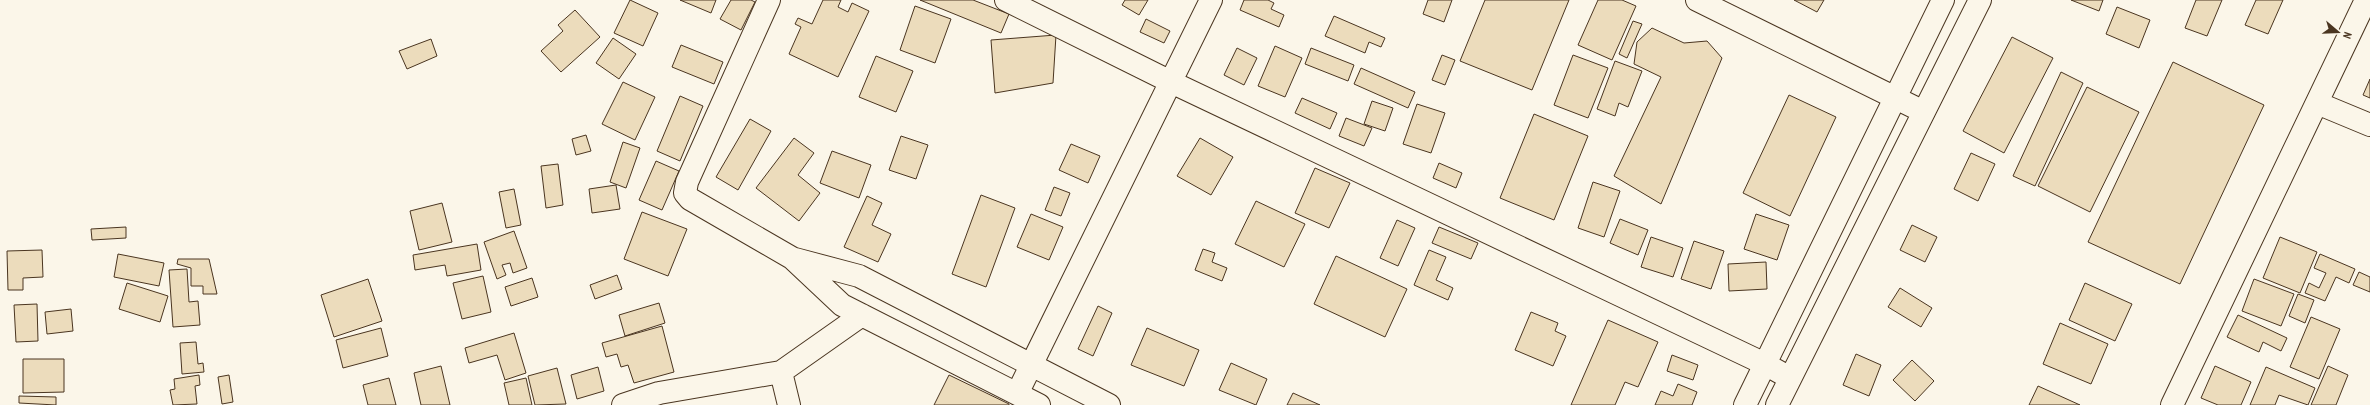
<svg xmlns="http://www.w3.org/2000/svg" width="2370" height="405" viewBox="0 0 2370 405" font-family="'PT Sans Narrow',sans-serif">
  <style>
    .building { fill: #ecdcbc; stroke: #4a3520 }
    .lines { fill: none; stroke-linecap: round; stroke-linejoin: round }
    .minor-casing { stroke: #4a3520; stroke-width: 24 }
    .minor { stroke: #fbf6e9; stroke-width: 22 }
  </style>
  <rect width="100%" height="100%" fill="#fbf6e9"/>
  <path class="building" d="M630,0L658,13L643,46L614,33Z
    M680,0H716L711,13Z
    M731,0H751L755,2L741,30L720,19Z
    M823,0H841L838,7L848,12L852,3L869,11L838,77L789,54L801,27L795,24L798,18L812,24Z
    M920,0H973L1009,14L1001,33Z
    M1125,0H1148L1139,15L1122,5Z
    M1244,0H1268L1274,3L1271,9L1284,15L1279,27L1240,10Z
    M1428,0H1452L1444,22L1423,14Z
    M1485,0H1569L1532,90L1460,61Z
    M1598,0H1622L1636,6L1612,60L1578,45Z
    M1794,0H1824L1817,12Z
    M2071,0H2103L2099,11Z
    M2196,0H2222L2207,36L2185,28Z
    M2256,0H2283L2268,34L2245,25Z
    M915,6L951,19L935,63L900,50Z
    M2117,7L2150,20L2139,48L2106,34Z
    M575,10L600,37L561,72L541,51L563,31L558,25Z
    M1334,16L1385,38L1381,47L1369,42L1365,53L1325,36Z
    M1146,19L1170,31L1164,43L1140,32Z
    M1633,21L1642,24L1627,58L1619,54Z
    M1652,28L1684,43L1707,41L1722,58L1661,204L1614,176L1661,77L1634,64L1637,42Z
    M1056,35L1053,83L995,93L991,40Z
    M2012,37L2053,58L2004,153L1963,131Z
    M613,38L636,54L619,79L596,63Z
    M431,39L437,56L407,69L399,51Z
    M681,45L723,62L714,84L672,67Z
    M1275,46L1302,58L1285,97L1258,86Z
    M1237,48L1257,58L1244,85L1224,75Z
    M1311,48L1354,65L1348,81L1305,64Z
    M1442,55L1455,60L1445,85L1432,80Z
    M1573,55L1608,68L1588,118L1554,105Z
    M876,56L913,71L896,112L859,97Z
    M1615,61L1642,71L1628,107L1619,103L1615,116L1597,109Z
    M2173,62L2264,105L2180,284L2088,242Z
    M1361,68L1415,92L1408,108L1354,84Z
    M2061,72L2083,83L2035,186L2013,176Z
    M2370,79V98L2363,95Z
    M623,82L655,97L635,140L602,124Z
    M2087,87L2139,112L2090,212L2038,186Z
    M1789,95L1836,117L1790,216L1743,193Z
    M680,96L703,106L680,161L657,151Z
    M1302,98L1337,113L1330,129L1295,113Z
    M1372,101L1393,108L1385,131L1364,124Z
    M1417,104L1445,113L1431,153L1403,144Z
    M1534,114L1588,136L1554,220L1500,198Z
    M1346,118L1372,128L1364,146L1339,136Z
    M750,119L771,131L738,190L716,177Z
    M586,135L591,151L576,155L572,139Z
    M901,136L928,145L916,179L889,170Z
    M794,138L814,153L798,175L820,193L799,221L756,188Z
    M1200,138L1233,157L1211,195L1177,176Z
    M623,142L640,148L626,188L610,182Z
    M1071,144L1100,156L1088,183L1059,170Z
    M832,151L871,165L859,198L820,183Z
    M1971,153L1995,164L1978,201L1954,189Z
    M656,161L679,171L662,210L639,200Z
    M1439,163L1462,173L1456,188L1433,178Z
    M558,164L563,205L546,208L541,166Z
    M1315,168L1350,183L1329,228L1295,213Z
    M1593,182L1620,191L1604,237L1578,228Z
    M616,185L620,209L592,213L589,189Z
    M1054,187L1070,193L1061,216L1045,210Z
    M514,189L521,225L506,228L499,192Z
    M981,195L1015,208L986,287L952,274Z
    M867,196L882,203L872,225L891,234L878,262L844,247Z
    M1256,201L1305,224L1284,267L1235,244Z
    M442,203L452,242L419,250L410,211Z
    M642,212L687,229L668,276L624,259Z
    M1031,214L1063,227L1049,260L1017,247Z
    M1756,214L1789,225L1777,260L1744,249Z
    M1620,219L1648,230L1638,255L1610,243Z
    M1397,220L1415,228L1398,266L1380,258Z
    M1912,225L1937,237L1925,262L1900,250Z
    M126,227V238L92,240L91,229Z
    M1439,227L1478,243L1471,259L1432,243Z
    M514,231L527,268L513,273L510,263L502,265L506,275L497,279L484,242Z
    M1651,237L1683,248L1673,277L1641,267Z
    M2280,237L2317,252L2300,293L2263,278Z
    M1694,241L1724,251L1711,289L1681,279Z
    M477,244L481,270L447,276L445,265L415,270L413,255Z
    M1203,249L1215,253L1212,262L1227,268L1222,281L1195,270Z
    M42,250L43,277L23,278V290H8L7,251Z
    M1429,250L1446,257L1436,280L1453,288L1448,300L1414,285Z
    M118,254L164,263L159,286L114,277Z
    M2320,254L2355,269L2349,283L2336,277L2325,301L2305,293L2309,283L2319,288L2326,273L2314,268Z
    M1336,256L1407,289L1385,337L1314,304Z
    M178,259H209L217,294H203V286H191V268L177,264Z
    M1766,262L1767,289L1729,291L1728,264Z
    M187,269L189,302L198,301L200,325L173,327L169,270Z
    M2359,272L2370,277V292L2353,285Z
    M617,275L622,289L595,299L590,285Z
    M483,276L491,312L462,319L453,283Z
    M532,278L538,297L511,306L505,287Z
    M368,279L382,321L334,337L321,295Z
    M2254,279L2294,294L2281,326L2242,311Z
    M127,283L168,296L160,322L119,309Z
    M2085,283L2132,304L2115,341L2069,320Z
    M1900,288L1932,308L1921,327L1888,307Z
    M2298,294L2314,300L2305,323L2289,316Z
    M659,303L665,323L625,336L619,315Z
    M37,304L38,341L16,342L14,305Z
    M1098,306L1112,313L1093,356L1078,349Z
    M71,309L73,331L47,334L45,312Z
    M1531,312L1558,323L1555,331L1566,336L1553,366L1515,350Z
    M2238,315L2287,338L2281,351L2263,342L2259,352L2227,337Z
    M2311,317L2340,329L2319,379L2290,367Z
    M1608,320L1658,342L1638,387L1625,382L1615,405H1571Z
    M2060,323L2108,344L2091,384L2043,364Z
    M662,326L674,372L634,383L628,365L621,367L617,354L606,357L602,343Z
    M381,328L388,356L343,368L336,340Z
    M1147,328L1199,350L1184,386L1131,365Z
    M514,333L526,373L505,380L497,355L469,363L465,348Z
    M196,342L198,364L203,363L204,372L182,374L180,343Z
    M1856,354L1881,365L1869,396L1843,385Z
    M1672,355L1698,365L1693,380L1667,371Z
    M23,359H64V392L23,393Z
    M1912,360L1934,381L1915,401L1893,380Z
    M1231,363L1267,379L1256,405L1219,390Z
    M441,366L450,405H421L414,373Z
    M2215,366L2251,382L2241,405H2218L2201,398Z
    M2328,366L2348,375L2336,405H2311Z
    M598,367L604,391L577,399L571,375Z
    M2266,367L2315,388L2308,405L2279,395L2275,405H2250Z
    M557,368L566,404L535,405L528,376Z
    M199,375L200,385L195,386L197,404L173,405L170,390L175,389L174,379Z
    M229,375L233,402L222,404L218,377Z
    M949,375L1009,404V405H934Z
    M389,378L396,405H368L363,385Z
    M526,378L532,405H509L504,383Z
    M1678,384L1697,392L1692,405H1655L1661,391L1673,396Z
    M2038,386L2080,405H2029Z
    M1293,393L1320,405H1287Z
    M19,396L56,397V405L19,403Z"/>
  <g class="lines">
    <defs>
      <path id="minor" d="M769,0L687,182L685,193L690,199L792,258L842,305L1039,405
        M1006,0L1171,82L1765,364L1790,378
        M1697,0L1924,112
        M2317,103L2370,125
        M795,259L859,276L1109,405
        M781,372L789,405
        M1017,394L1211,0
        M623,405L659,393L781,372L862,315
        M1745,405L1943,0
        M1777,405L1980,0
        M2172,405L2366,0"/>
    </defs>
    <use href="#minor" class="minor-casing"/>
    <use href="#minor" class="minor"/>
  </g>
  <g transform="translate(2338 32) rotate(109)" stroke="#fbf6e9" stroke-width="3" paint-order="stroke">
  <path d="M0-3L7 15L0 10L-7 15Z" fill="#4a3520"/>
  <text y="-6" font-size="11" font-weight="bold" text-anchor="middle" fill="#4a3520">N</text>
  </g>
</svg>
